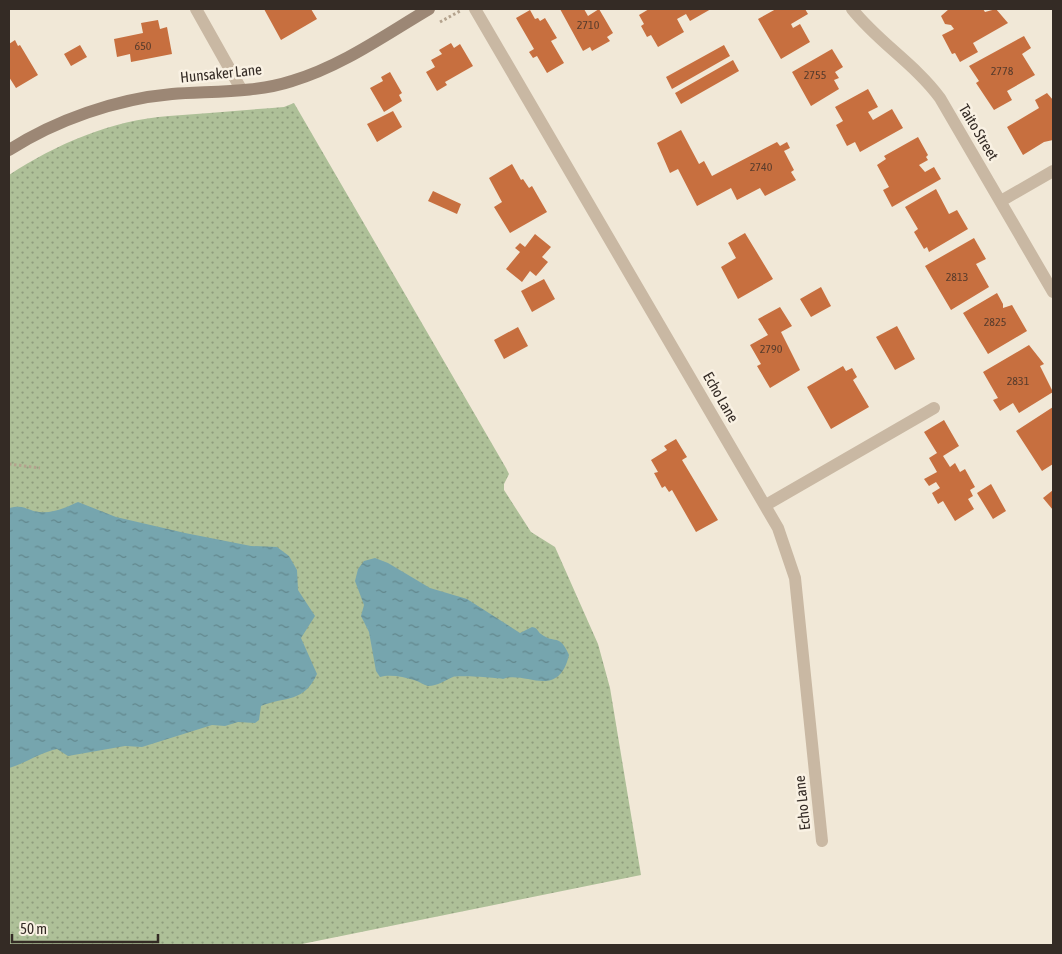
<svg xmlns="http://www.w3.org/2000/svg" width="1062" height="954" viewBox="0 0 1062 954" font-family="'Asap Condensed',sans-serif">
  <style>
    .grass { fill: url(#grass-dots) }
    .water { fill: url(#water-ripples) }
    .building { fill: #c76f3f }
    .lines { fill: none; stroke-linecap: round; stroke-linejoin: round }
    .path { stroke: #b4a38e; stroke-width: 3; stroke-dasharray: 2.5 2.5; stroke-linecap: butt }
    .street { stroke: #c9b8a3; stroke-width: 12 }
    .secondary { stroke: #9c8775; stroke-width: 12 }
    .labels { text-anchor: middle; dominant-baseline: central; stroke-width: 5; stroke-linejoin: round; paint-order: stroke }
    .number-label { font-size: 12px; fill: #593c2c }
    .street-label { font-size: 15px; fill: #342b25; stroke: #f9f1e3 }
  </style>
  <defs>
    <pattern id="grass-dots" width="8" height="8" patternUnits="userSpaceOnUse" patternTransform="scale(1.25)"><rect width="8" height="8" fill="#aec098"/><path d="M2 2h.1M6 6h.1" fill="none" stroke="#8e9c7c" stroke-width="1.8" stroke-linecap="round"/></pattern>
    <pattern id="water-ripples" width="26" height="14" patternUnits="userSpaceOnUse" patternTransform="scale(1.25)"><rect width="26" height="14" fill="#76a5ae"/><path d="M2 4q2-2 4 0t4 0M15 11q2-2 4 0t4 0" fill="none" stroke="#62878d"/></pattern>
  </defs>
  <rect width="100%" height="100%" fill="#f1e8d7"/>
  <path class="grass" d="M294,103L506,468L509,474L504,484V490L531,532L555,547L598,644L610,688L641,875L297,945H9V175C56,144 112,120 169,116C208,113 246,110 284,107Z"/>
  <path class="water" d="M78,502L116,517L185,533L251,546L277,547L289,556L297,570L298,590L315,616L301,638L317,674C304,703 286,696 261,706L259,720L255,723L238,722L225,726L212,725L142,747L125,746L68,756L57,749C39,753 26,763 9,768V508C25,504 25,510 39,512C52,514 67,507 78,502Z
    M375,558L388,563L430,588L467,599L520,633L532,627C538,628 537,631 541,634C555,645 559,632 569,655C558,701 525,670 503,679C499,678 457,675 453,677C445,680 438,686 428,686C423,685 419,681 414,680C404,677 390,674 380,677L376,671L369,632L361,616L364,605L355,581L358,569L364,561Z"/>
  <path class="building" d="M264,9H311L317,19L281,40Z
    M560,9H584L588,16L599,9L613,33L607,37L610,41L592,51L590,47L583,51Z
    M649,9H711L690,21L686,14L677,19L684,32L658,47L651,35L647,37L641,26L644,24L639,15Z
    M776,9H805L808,14L791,24L793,28L800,24L810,42L781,59L758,19Z
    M949,9H983L985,12L996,9L1008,23L973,43L978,52L960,62L955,53L952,54L942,35L954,29L951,25L945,24L941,16Z
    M530,10L535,19L538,18L540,21L545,18L557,38L551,41L564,63L547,73L537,56L533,58L529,52L534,49L516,18Z
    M158,20L160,29L167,27L172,54L131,62L130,54L117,57L114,39L143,33L141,23Z
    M1024,36L1031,48L1022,54L1035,75L1007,91L1012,100L994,110L976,83L979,81L969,66Z
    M15,40L18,46L20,45L38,75L16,88L9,77V44Z
    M451,43L454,48L460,44L473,66L445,82L447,85L437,91L426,72L435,67L431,60L442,54L439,50Z
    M80,45L87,57L71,66L64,54Z
    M724,45L730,56L672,89L666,77Z
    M832,49L843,67L835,72L839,78L834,80L839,89L811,106L792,72Z
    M733,60L739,71L681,104L675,93Z
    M390,72L402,93L399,95L402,101L384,112L370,88L383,81L381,77Z
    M868,89L878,107L868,112L873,120L892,109L903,128L860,152L855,142L847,146L836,125L843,121L835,107Z
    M1047,93L1053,100V140L1044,142L1023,155L1007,127L1039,108L1035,100Z
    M393,111L402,127L377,142L367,124Z
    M681,130L699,164L704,161L712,176L777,142L780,146L787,142L790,148L784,151L794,170L791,172L796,180L765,196L760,188L737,200L731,188L697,206L678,169L670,173L657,143Z
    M918,137L928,155L926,157L928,160L919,165L925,172L934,167L941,179L892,207L883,190L889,187L877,165L886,159L884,156Z
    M512,164L521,180L523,179L529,188L532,186L547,212L510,233L494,207L502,202L489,178Z
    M936,189L949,214L957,210L968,229L929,252L927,247L924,249L914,232L918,229L905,207Z
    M433,191L461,204L457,214L428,201Z
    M745,233L773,279L738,299L721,267L736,258L728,243Z
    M535,234L551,247L542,257L548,262L536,276L530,271L522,282L506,269L520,252L515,248L520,243L525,247Z
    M974,238L986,259L976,264L989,287L951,310L925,266Z
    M544,279L555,299L532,312L521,291Z
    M821,287L831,306L811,317L800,299Z
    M997,293L1003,304V308L1012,305L1027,331L988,354L963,313Z
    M780,307L792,326L781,332L800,370L770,388L757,366L761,364L750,345L768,335L758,319Z
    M897,326L915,359L895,370L876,337Z
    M518,327L528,346L504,359L494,340Z
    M1029,345L1044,364L1040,366L1053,392L1019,413L1013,403L1000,411L993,400L998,398L983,372Z
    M843,366L846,371L852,368L857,377L853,380L869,407L831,429L807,387Z
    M1053,407V464L1042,471L1016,431Z
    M944,420L959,446L943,456L950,467L955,463L960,472L965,469L975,487L970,490L973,496L968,499L974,509L955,521L943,501L938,504L932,493L940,488L936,482L929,486L924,479L937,472L929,458L937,453L924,432Z
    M676,439L687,457L682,460L718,520L696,532L672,490L669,492L665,486L662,488L654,473L658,472L651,460L667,450L664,446Z
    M991,484L1006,511L993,519L977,493Z
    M1053,490V510L1043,498Z"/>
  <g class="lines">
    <path class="path" d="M440,22L460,11
      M9,464L40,468"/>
    <path class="street" d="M196,9L241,89
      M475,9L778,528L795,578L822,841
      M852,9C878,42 915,64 940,98L1053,292
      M1001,201L1053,171
      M766,505L934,408"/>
    <path class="secondary" d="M9,150C56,120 116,99 172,94C210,91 256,93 292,81C342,66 385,35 429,9"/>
  </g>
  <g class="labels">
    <g class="number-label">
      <text x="588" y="25">2710</text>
      <text x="143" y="46">650</text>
      <text x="1002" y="71">2778</text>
      <text x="815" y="75">2755</text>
      <text x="761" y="167">2740</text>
      <text x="957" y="277">2813</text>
      <text x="995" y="322">2825</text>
      <text x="771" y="349">2790</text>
      <text x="1018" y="381">2831</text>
    </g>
    <g class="street-label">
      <text transform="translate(221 73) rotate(-6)">Hunsaker Lane</text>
      <text transform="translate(979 132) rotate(59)">Taito Street</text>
      <text transform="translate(721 397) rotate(60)">Echo Lane</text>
      <text transform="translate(802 803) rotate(-96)">Echo Lane</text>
    </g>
  </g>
  <rect width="1062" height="954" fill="none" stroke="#342b25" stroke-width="20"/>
  <path d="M12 934v8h146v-8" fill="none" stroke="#342b25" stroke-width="2.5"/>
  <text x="20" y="934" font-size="15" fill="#342b25" stroke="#f9f1e3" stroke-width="4" paint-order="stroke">50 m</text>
</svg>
